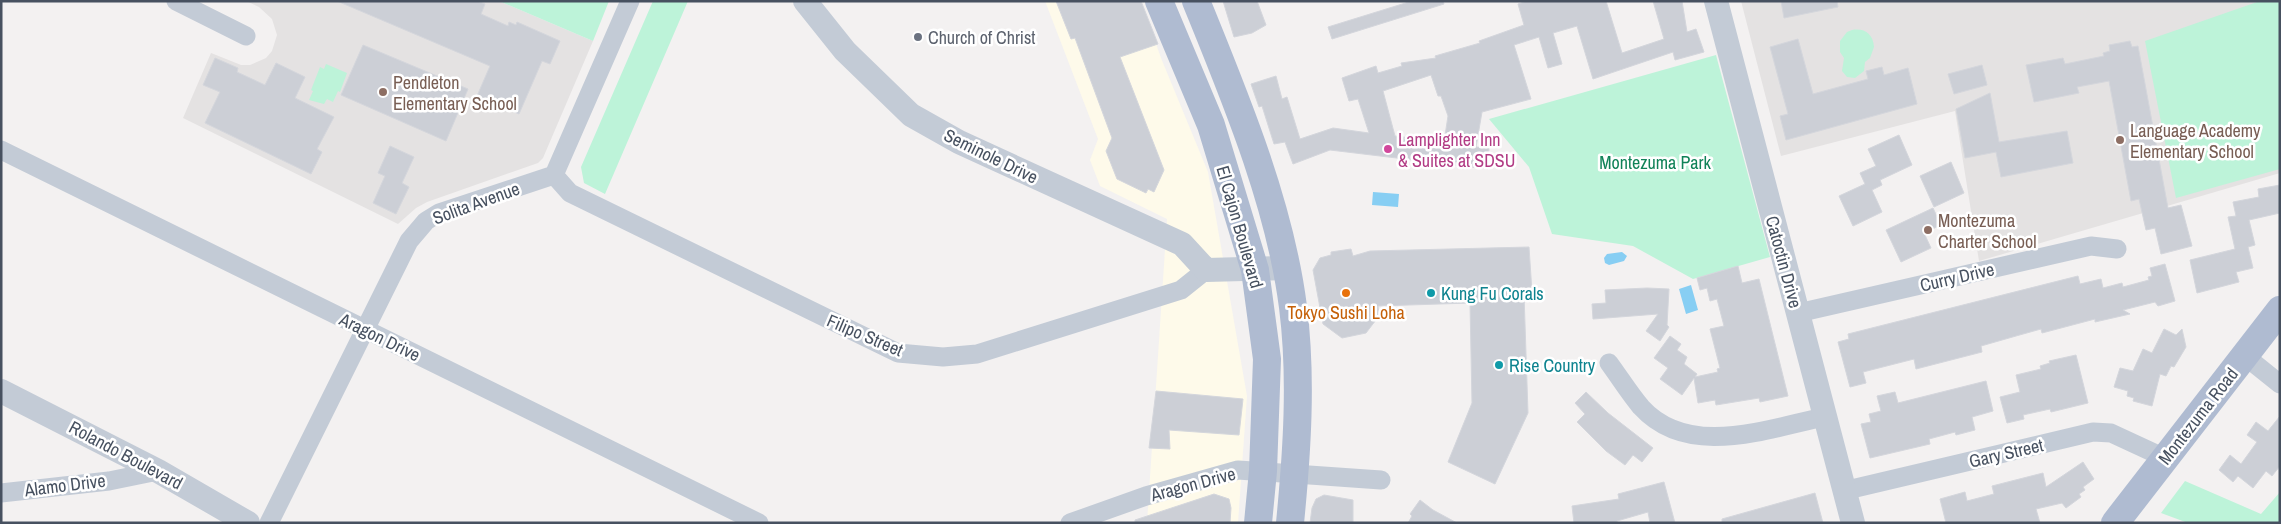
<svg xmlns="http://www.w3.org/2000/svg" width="2281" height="524" viewBox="0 0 2281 524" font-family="'Archivo Narrow',sans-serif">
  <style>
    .commercial { fill: #fefaea }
    .education { fill: #e4e2e2 }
    .green { fill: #bdf3d9 }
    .water { fill: #87cef3 }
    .building { fill: #cccfd6; stroke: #d4d6dc; fill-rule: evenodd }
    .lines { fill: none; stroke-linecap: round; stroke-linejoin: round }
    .minor { stroke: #c3cbd6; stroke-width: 19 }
    .tertiary { stroke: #c3cbd6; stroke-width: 24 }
    .primary { stroke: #afbbd1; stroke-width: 28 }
    .worship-dot { fill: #6b7280; stroke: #fff; stroke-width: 2 }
    .education-dot { fill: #8d6e63; stroke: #fff; stroke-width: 2 }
    .hotel-dot { fill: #d1479c; stroke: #fff; stroke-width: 2 }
    .food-dot { fill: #e8710a; stroke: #fff; stroke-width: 2 }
    .culture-dot { fill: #0f9aa8; stroke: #fff; stroke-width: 2 }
    .labels { text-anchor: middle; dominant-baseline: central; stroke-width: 5; stroke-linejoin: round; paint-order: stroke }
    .worship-label { font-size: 18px; fill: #5b616d; stroke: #fff; text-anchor: start }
    .education-label { font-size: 18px; fill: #785e54; stroke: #fff; text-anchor: start }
    .hotel-label { font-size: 18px; fill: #b23c85; stroke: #fff; text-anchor: start }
    .street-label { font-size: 18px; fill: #475160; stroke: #fff }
    .park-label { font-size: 18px; fill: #108258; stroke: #fff }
    .culture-label { font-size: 18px; fill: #0d838f; stroke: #fff; text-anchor: start }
    .food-label { font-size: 18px; fill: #c56008; stroke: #fff }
  </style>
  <rect width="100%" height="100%" fill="#f3f1f1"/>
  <path class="commercial" d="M1045,1H1141L1161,58L1208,172L1247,396L1238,523H1147L1167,219L1100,186L1090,160L1098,139Z"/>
  <path class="education" d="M246,1H499L593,41L543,158L538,163L427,202L416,208L398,224L183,118L211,53L241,65H250L266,58L272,51L277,35L272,19L259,7Z
    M1741,1H2280V173L1979,261L1955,111L1781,156Z"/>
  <path class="green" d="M499,1H609L593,41Z
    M653,1H688L605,194L584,183L581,167Z
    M2260,1H2280V169L2176,198L2145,41Z
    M1852,30C1865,28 1873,34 1874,47L1870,58L1865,62L1864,71L1855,78L1847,77L1842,71L1844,58L1840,52V41L1847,32Z
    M1716,55L1770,257L1693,279L1633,246L1552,234L1529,167L1489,119Z
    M326,64L347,73L340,92L338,91L333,102L327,99L324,104L309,100L313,91L311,90L320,67L324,69Z
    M2185,481L2261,514L2280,492V523H2188L2161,513Z"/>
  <path class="water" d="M1373,192L1399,194L1398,207L1372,205Z
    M1622,252L1627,256L1624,261L1609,265L1605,263L1604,258L1607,254Z
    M1691,285L1698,310L1686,314L1679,289Z"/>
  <path class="building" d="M337,1H477L485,4L481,14L508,26L509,22L516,25L517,22L560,41L550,64L542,61L519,114L477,96L490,66Z
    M1056,1H1141L1158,44L1120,57L1164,170L1154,192L1148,189L1146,193L1117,179L1106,151L1112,138L1075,38L1071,39Z
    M1223,1H1257L1266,25L1252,33L1234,37Z
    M1412,1H1443L1444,4L1332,39L1328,27Z
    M1527,1H1606L1622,53L1664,39L1653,1H1682L1687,32L1696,29L1704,52L1675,60L1673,52L1593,79L1577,26L1553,33L1562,64L1548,68L1539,37L1514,45L1531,99L1482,112L1476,147L1489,148L1488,169L1330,150L1293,164L1285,142L1274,144L1262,106L1259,107L1251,84L1276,76L1282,99L1287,97L1300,139L1333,128L1369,133L1358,99L1349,101L1342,78L1376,66L1378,73L1402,66L1401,63L1436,58L1435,56L1480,43L1479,41L1524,25L1518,4ZM1431,75L1438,96H1441L1448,116L1444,142L1395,136L1383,91Z
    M1781,1H1837L1838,7L1784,18Z
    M1798,39L1813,94L1868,79L1866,71L1882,67L1884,75L1908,68L1917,104L1786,140L1780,116L1788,114L1770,47Z
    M2130,41L2132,47L2138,46L2168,208L2181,205L2192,246L2161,254L2155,228L2146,230L2139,199L2131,201L2109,81L2077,87L2079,93L2034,102L2026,65L2063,58L2065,64L2104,56L2103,53L2110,51L2109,45Z
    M363,45L468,89L446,141L341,95Z
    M215,58L238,68L237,72L265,85L276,63L305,77L295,98L334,117L317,149L322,152L311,174L205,123L220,92L203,85Z
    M1982,65L1987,85L1954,94L1948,74Z
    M1990,93L1999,142L2067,131L2073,163L2001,177L1996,152L1965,158L1956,109Z
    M1899,135L1912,165L1880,180L1882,185L1872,190L1882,212L1853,226L1839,196L1865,184L1860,173L1876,166L1868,149Z
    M390,146L414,157L402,183L409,187L396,214L373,203L385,176L378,173Z
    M1951,162L1964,193L1934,207L1920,176Z
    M2280,185V213L2249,220L2255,245L2248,247L2253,268L2236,272L2239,282L2197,293L2190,260L2235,249L2228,217L2236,216L2233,202L2259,197L2258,189Z
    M1933,208L1941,225L1924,233L1931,248L1901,262L1886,230Z
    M1529,247L1532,292L1524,294L1528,413L1495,484L1448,462L1472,403L1470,303L1378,306L1379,316L1366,333L1342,338L1323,324L1313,270L1320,258L1331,255V252L1351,249L1353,256L1370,251Z
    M2165,264L2175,301L2158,306L2155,302L2123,310L2130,314L2095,322V319L2042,333L2041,329L2016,336L1981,346L1982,352L1916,369L1914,359L1863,372L1866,383L1850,387L1838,342L1849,339L1848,334L2078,276L2080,284L2101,279L2103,288L2122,283L2123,287L2149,280L2148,277L2152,276L2150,268Z
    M1738,266L1742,283L1759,279L1788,396L1760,402L1759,398L1716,405L1715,400L1698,403L1694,378L1682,395L1660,379L1668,368L1654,358L1670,336L1681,344L1677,350L1687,357L1684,364L1697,374L1695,377L1718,372L1717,369L1720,368L1710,329L1724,326L1717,299L1710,301L1707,288L1700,290L1697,278Z
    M1647,288L1669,289L1667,325L1669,327L1660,341L1646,331L1658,314L1593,319L1592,304L1606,303L1605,290Z
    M2164,329L2176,335L2182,329L2186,347L2174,367L2171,366L2166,376L2160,374L2152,406L2133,401L2134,398L2127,396L2128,391L2114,387L2120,368L2133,371L2143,349L2152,353Z
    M2076,355L2088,403L2051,412L2050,409L2023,415L2024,419L2007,423L2000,397L2020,392L2016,375L2041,369L2040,366L2050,363L2049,361Z
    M1986,381L1993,411L1972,417L1975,430L1956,435L1955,432L1929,439L1930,444L1870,458L1861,424L1871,422L1869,414L1881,411L1877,396L1895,392L1898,403Z
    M1156,391L1243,399L1239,435L1169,430L1170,449L1149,448Z
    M1586,392L1608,413L1653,448L1642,462L1633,455L1625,465L1606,451L1577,422L1585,414L1575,403Z
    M2280,416V466L2272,476L2266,471L2253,488L2238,476L2233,482L2219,470L2230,455L2241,464L2257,442L2247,435L2256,422L2268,431Z
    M2083,462L2094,479L2083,487L2085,490L2079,494L2081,497L2066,508L2062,503L2036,509L2040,523H1946L1940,499L1965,492L1967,501L1994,494L1992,486L2043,473L2046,487Z
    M1664,482L1675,523H1650L1648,512L1617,521V523H1574L1572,506L1619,499L1618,494Z
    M1815,493L1823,523H1722V519Z
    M1214,494L1229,499L1231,508L1230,523H1135V520Z
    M1324,495L1353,500V523H1310L1312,508L1316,499Z
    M1420,500L1433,510L1457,523H1408L1412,516L1410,514Z"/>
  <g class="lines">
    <path class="minor" d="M176,1L246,36
      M1,150L759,523
      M554,175L570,193L898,353L943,357L977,354L1181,290L1206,270
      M1798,313L2091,246L2117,249
      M2245,356L2280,384
      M1609,363C1620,378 1630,394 1641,407C1688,459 1766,429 1824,417
      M1843,491L2093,432L2111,433L2165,458
      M1,493L109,481L158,471
      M269,523L409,241L426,221L439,213L554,175L630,1
      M1070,523L1146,496L1238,470L1381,480"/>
    <path class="tertiary" d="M805,1L845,51L911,115L959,142L1182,244L1206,270L1286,268
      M1716,1L1853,523
      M1,391L158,471L248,523"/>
    <path class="primary" d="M1159,1L1211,125L1255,270L1267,359L1263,471L1258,523
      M1196,1C1235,97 1280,204 1293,307C1302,378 1297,452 1290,523
      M2115,523L2280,310"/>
  </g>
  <circle class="worship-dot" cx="918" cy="37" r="5"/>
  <g class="education-dot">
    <circle cx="383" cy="92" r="5"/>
    <circle cx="2120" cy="140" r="5"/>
    <circle cx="1928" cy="230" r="5"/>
  </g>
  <circle class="hotel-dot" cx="1388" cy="149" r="5"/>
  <circle class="food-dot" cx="1346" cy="293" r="5"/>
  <g class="culture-dot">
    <circle cx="1431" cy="293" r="5"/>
    <circle cx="1499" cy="365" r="5"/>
  </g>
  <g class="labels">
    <g class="worship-label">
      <text x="928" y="37">Church of Christ</text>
    </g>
    <g class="education-label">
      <text x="393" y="82">Pendleton<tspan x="393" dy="21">Elementary School</tspan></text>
      <text x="2130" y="130">Language Academy<tspan x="2130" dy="21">Elementary School</tspan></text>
      <text x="1938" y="220">Montezuma<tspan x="1938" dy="21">Charter School</tspan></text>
    </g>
    <g class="hotel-label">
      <text x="1398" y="139">Lamplighter Inn<tspan x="1398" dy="21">&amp; Suites at SDSU</tspan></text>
    </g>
    <g class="street-label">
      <text transform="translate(991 156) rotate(26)">Seminole Drive</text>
      <text transform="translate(476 203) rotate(-20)">Solita Avenue</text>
      <text transform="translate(1240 227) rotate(74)">El Cajon Boulevard</text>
      <text transform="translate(1784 262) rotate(75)">Catoctin Drive</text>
      <text transform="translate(1957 277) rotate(-13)">Curry Drive</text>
      <text transform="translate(865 335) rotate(23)">Filipo Street</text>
      <text transform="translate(380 337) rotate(26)">Aragon Drive</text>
      <text transform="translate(2198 416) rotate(-52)">Montezuma Road</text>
      <text transform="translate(2006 453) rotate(-13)">Gary Street</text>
      <text transform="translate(126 455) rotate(28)">Rolando Boulevard</text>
      <text transform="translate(1193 484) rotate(-15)">Aragon Drive</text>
      <text transform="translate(65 485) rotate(-7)">Alamo Drive</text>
    </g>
    <g class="park-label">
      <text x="1655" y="162">Montezuma Park</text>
    </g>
    <g class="culture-label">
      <text x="1441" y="293">Kung Fu Corals</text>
      <text x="1509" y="365">Rise Country</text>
    </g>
    <g class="food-label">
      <text x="1346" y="312">Tokyo Sushi Loha</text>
    </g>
  </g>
  <rect width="2281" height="524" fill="none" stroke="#475160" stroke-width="5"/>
</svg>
